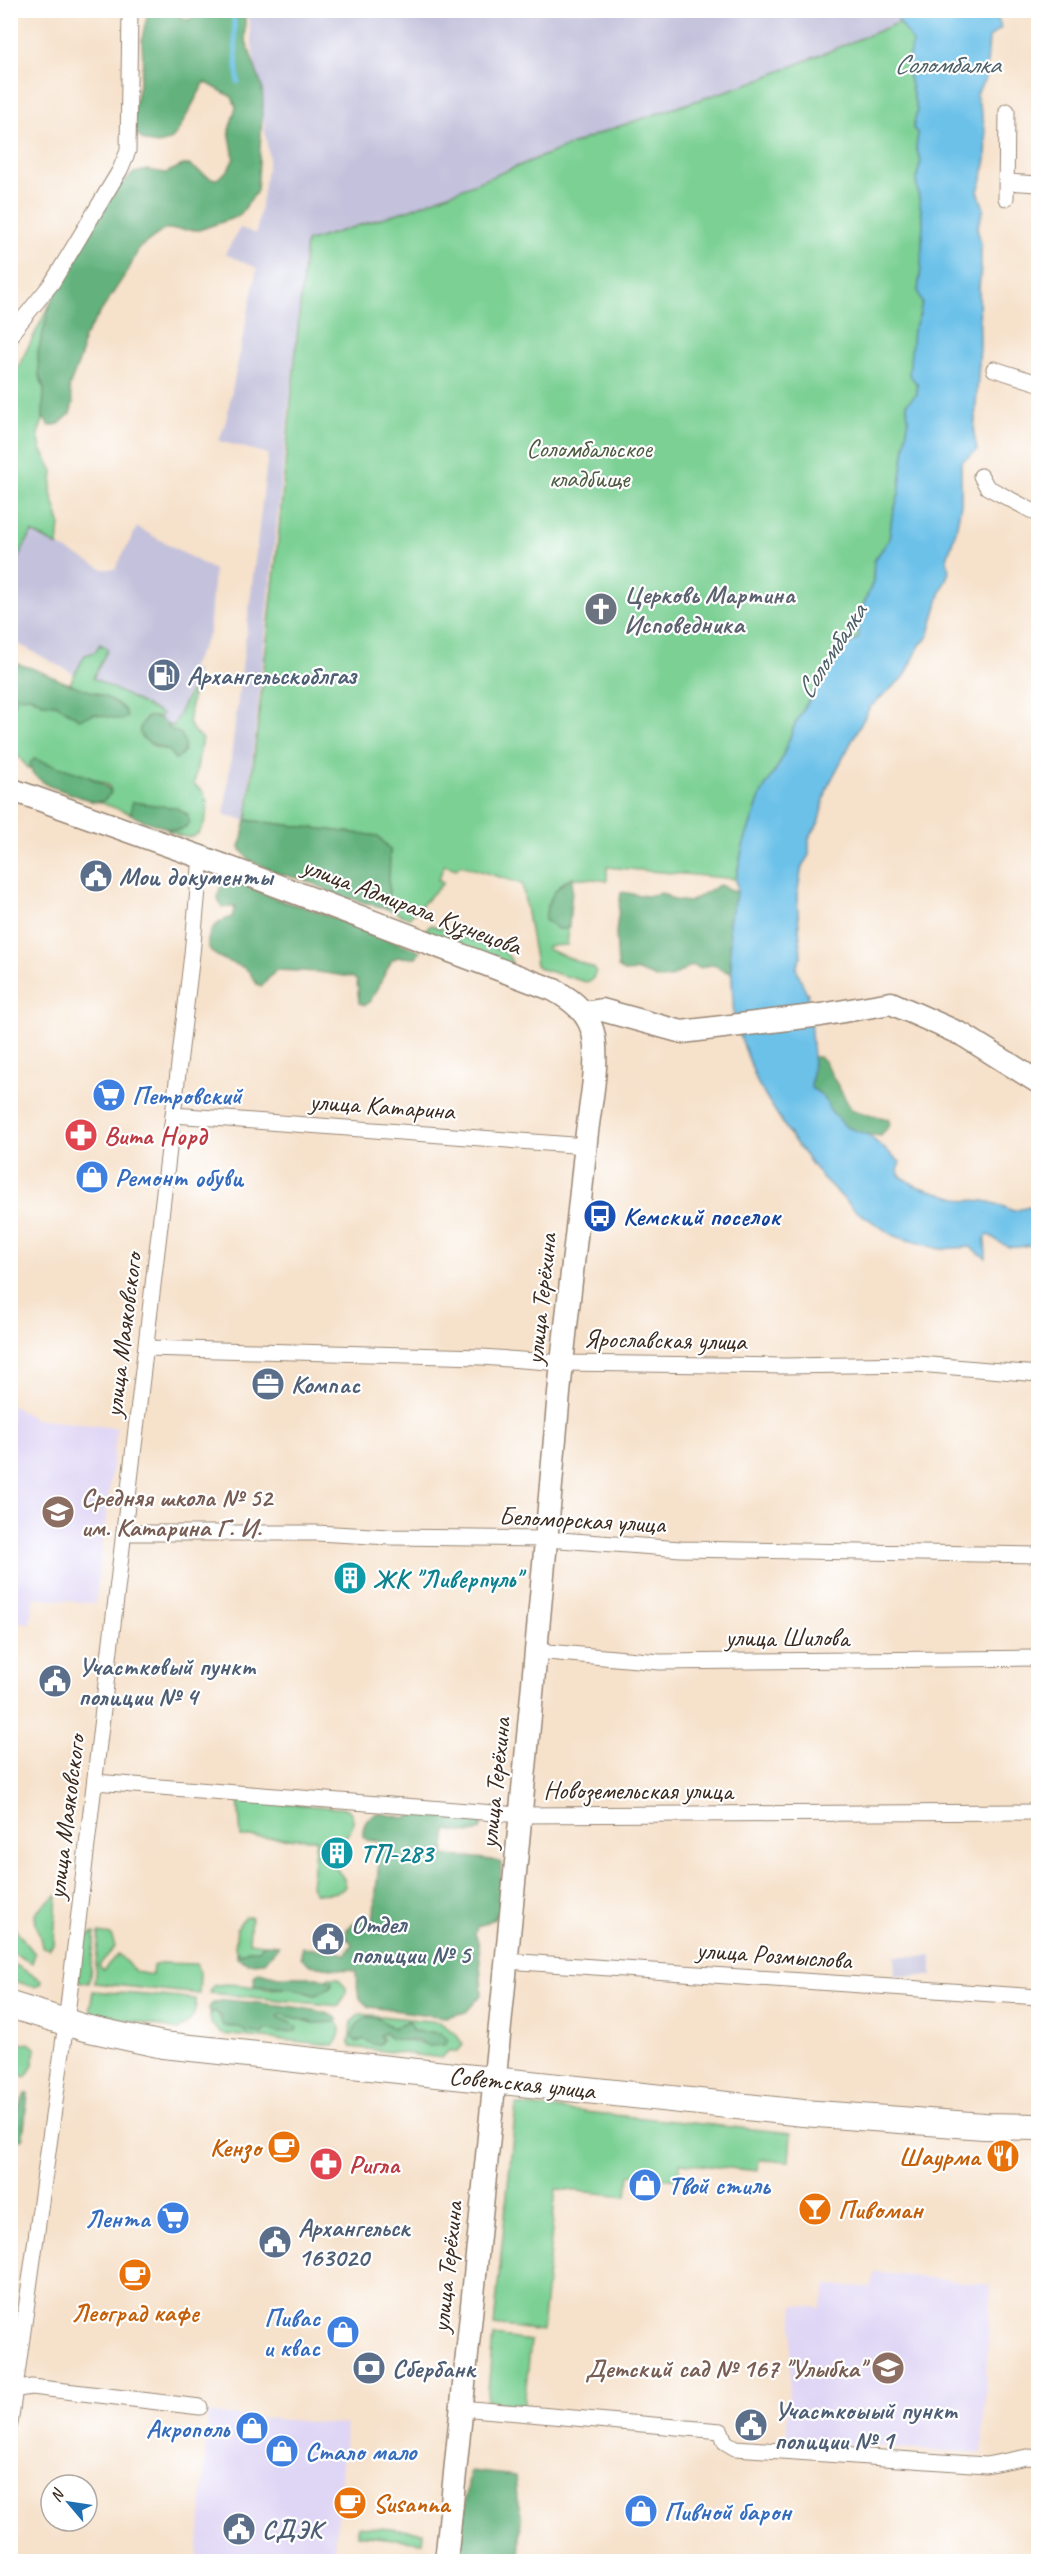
<svg xmlns="http://www.w3.org/2000/svg" width="1049" height="2572" viewBox="0 0 1049 2572" font-family="Caveat,sans-serif">
  <style>
    .built { fill: #dfd5f5 }
    .industrial { fill: #c3c1db }
    .green { fill: #7bd094; stroke: #5b7d59; stroke-width: 1.5; fill-rule: evenodd }
    .forest { fill: #64b27e; stroke: #506e4e; stroke-width: 1.5 }
    .water { fill: #6cc1e9; stroke: #547684; stroke-width: 1.5 }
    .lines { fill: none; stroke-linecap: round; stroke-linejoin: round }
    .stream { stroke: #6cc1e9; stroke-width: 4.5 }
    .street-casing { stroke: #988674; stroke-width: 17 }
    .secondary-casing { stroke: #988674; stroke-width: 25 }
    .primary-casing { stroke: #988674; stroke-width: 28 }
    .street { stroke: #fff; stroke-width: 15 }
    .secondary { stroke: #fff; stroke-width: 22 }
    .primary { stroke: #fff; stroke-width: 26 }
    .labels { text-anchor: middle; dominant-baseline: central; stroke-width: 4.5; stroke-linejoin: round; paint-order: stroke }
    .park-label { font-size: 26px; fill: #4e5c41; stroke: #fff }
    .worship-label { font-size: 26px; font-weight: bold; fill: #5b616d; stroke: #fff; text-anchor: start }
    .service-label { font-size: 26px; font-weight: bold; fill: #4e5e75; stroke: #fff; text-anchor: start }
    .street-label { font-size: 26px; fill: #3b2a1e; stroke: #fff }
    .shop-label { font-size: 26px; font-weight: bold; fill: #366cbe; stroke: #fff; text-anchor: start }
    .health-label { font-size: 26px; font-weight: bold; fill: #be3a42; stroke: #fff; text-anchor: start }
    .transit-label { font-size: 26px; font-weight: bold; fill: #164399; stroke: #fff; text-anchor: start }
    .education-label { font-size: 26px; font-weight: bold; fill: #785e54; stroke: #fff; text-anchor: start }
    .culture-label { font-size: 26px; font-weight: bold; fill: #0d838f; stroke: #fff; text-anchor: start }
    .food-label { font-size: 26px; font-weight: bold; fill: #c56008; stroke: #fff; text-anchor: end }
    .water-label { font-size: 27px; font-style: italic; fill: #4c5f65; stroke: #fff }
  </style>
  <rect width="100%" height="100%" fill="#fff"/>
  <filter id="ink" filterUnits="userSpaceOnUse"><feTurbulence type="fractalNoise" baseFrequency=".0167" numOctaves="2"/><feDisplacementMap in="SourceGraphic" scale="12" xChannelSelector="R" yChannelSelector="G"/><feConvolveMatrix kernelMatrix="1 2 1 2 8 2 1 2 1" color-interpolation-filters="sRGB"/></filter>
  <filter id="wash" filterUnits="userSpaceOnUse"><feTurbulence type="fractalNoise" baseFrequency=".008" numOctaves="4" result="noise"/><feDisplacementMap in="SourceGraphic" scale="24" xChannelSelector="R" yChannelSelector="G"/><feGaussianBlur stdDeviation="1.35" result="paint"/><feColorMatrix in="noise" values="0 0 0 0 0 0 0 0 0 0 0 0 0 0 0 0 0 1.4 0 .05"/><feComposite in="paint" operator="in"/></filter>
  <g filter="url(#wash)">
    <rect width="100%" height="100%" fill="#f6e1ca"/>
    <path class="built" d="M11,1405L34,1419L117,1428L95,1604L34,1597L30,1623L11,1621Z
      M874,2272L991,2285L982,2453L786,2441L794,2305L821,2308L827,2285L871,2287Z
      M208,2413L346,2425L333,2561H198Z"/>
    <path class="industrial" d="M247,11H894L898,23L756,81L608,130L411,209L306,242L246,820L224,815L268,454L219,441L226,420L257,268L225,254L240,228L256,234L269,158Z
      M137,527L214,570L209,634L191,668L197,671L173,727L11,640V571L32,532L103,569H115Z
      M894,1956H932V1976H895Z"/>
    <path class="green" d="M898,23L905,27L913,43L906,64L917,111L913,128L918,134L916,148L921,161L916,180L923,222L921,269L918,291L922,303L919,317L913,331L917,395L907,403L908,422L899,494L892,517L889,540L874,561L873,582L857,620L859,637L855,641L841,644L795,724L780,763L762,792L743,846L736,879L607,867V881C582,878 565,871 552,897C548,905 546,910 545,920L558,929H566L569,926L567,945L547,946V949L594,968L596,971L592,980L586,982L541,969L536,965L522,884L461,865L456,869L444,865L438,881L443,883L409,918L388,909L390,850L378,836L247,820L277,551L306,242L411,209L608,130L756,81Z
      M51,302L38,352L39,375L44,388L43,420L38,434L41,449L53,471L51,493L60,523L58,546L32,532L11,571V381Z
      M100,644L108,649L93,678L162,714L159,717L145,718L142,725L141,737L155,747L168,750L175,759L184,752C187,738 181,734 169,729L167,724L173,727L190,691L192,692C193,710 180,725 202,738L194,785C198,787 203,791 205,795C211,806 205,834 191,837C184,838 174,833 168,831L167,829C175,831 184,831 189,823L180,810L132,802L131,814L99,802L103,801L111,790L108,785C85,773 58,768 34,759L29,769L11,748V709L16,697L28,695L43,703L56,704L79,718L95,714L120,719L121,707L97,693L69,685L85,655L95,652Z
      M431,925L505,951L511,960L512,969L425,930Z
      M238,1799L348,1809C357,1819 353,1830 343,1839L326,1842L323,1860L335,1863C335,1870 338,1870 342,1876C355,1895 324,1894 315,1893L311,1886L316,1839L241,1837Z
      M57,1895L54,1943L49,1949L42,1947C40,1932 35,1930 35,1914L44,1904Z
      M244,1917H251L249,1942L264,1944L259,1950H248L240,1955L235,1948L237,1928Z
      M11,1924L35,1954L32,1963L11,1952Z
      M95,1933L89,1983L78,1981C80,1967 77,1936 95,1933Z
      M99,1933L111,1935L115,1947L99,1965L103,1970L118,1954L136,1972L152,1975L153,1966L160,1963L196,1964L200,1973L199,1994L94,1983Z
      M10,1962L42,1980L41,1984L34,1987L11,1980Z
      M329,1978H338L346,1988V1994L339,2006L210,1993L213,1986C224,1981 256,1987 269,1989C279,1989 288,1987 297,1989C303,1990 309,1994 315,1995L331,1988L332,1982L327,1980Z
      M93,1991L196,1999C196,2015 192,2022 178,2030L93,2013L90,2008Z
      M215,2011L228,2027H239L246,2032L263,2033L266,2029L289,2033L294,2025L278,2017L281,2014L314,2023L337,2022C343,2028 339,2040 333,2045L222,2034L211,2024L210,2014Z
      M360,2014L439,2022L456,2034L463,2045L458,2051H448L442,2058L351,2047L349,2044L351,2022ZM368,2017L377,2018L393,2028L408,2022L411,2024L412,2031L440,2033L448,2040L445,2044C427,2046 408,2042 389,2037L385,2033L380,2035L383,2039L380,2044H372L365,2039L357,2042L352,2037L355,2028Z
      M29,2043L35,2048L33,2065L26,2077L11,2072V2045Z
      M516,2105L791,2133L789,2161L759,2159L758,2171L680,2163L678,2180L629,2175L627,2196L556,2189L542,2331L494,2325Z
      M493,2336L531,2341L524,2405L487,2401Z
      M358,2526L423,2532L422,2542L357,2535Z"/>
    <path class="forest" d="M148,11H178V15L188,20L200,11H245V38L262,87L263,104L257,191L239,216L199,230L165,229L139,248L130,267L83,339L81,356L69,387L73,403L70,414L59,424L49,426L43,417L44,388L39,375L38,352L51,302L108,201L120,185L134,173L147,170L166,173L183,165H189L210,178L217,179L228,170L234,158L229,130L236,107L232,97L205,82C198,92 179,133 173,138C160,149 136,144 134,124C132,106 139,88 142,70C144,60 142,51 142,42C142,32 147,21 148,11Z
      M11,663C28,664 51,677 67,683C82,689 124,699 127,716L122,720L95,714L79,719L56,704L43,703L30,696L16,697L11,709Z
      M147,717C158,716 165,719 169,729L181,734L185,746L181,756L175,759L168,750C153,744 127,739 147,717Z
      M34,759C50,765 106,778 111,793L103,801L94,802L47,785L32,773L30,763Z
      M132,802L177,808L188,815L189,823C180,835 169,829 158,825C148,821 139,821 131,814Z
      M246,820L378,836L390,850L388,909L341,896L305,880L280,874L249,860L240,848Z
      M573,877L569,926L566,929H558L545,920C546,901 556,885 573,877Z
      M232,880C252,888 283,904 302,906L420,951L416,958L398,957L392,960L371,1000L365,1005L359,1003L357,981L352,977L318,972L276,970L261,987C253,983 253,974 246,969C233,961 199,957 210,934C214,924 223,920 232,917L235,907H222L218,899C219,889 221,880 232,880Z
      M719,885L737,892L729,922L731,973L720,969L714,964L700,968L692,965L670,978L659,979L638,971L624,972L618,967L616,933L621,892L646,896L662,893L674,900L689,902Z
      M813,1057H819L824,1061L851,1109L861,1113L888,1119L890,1124L881,1136L858,1133L846,1127L830,1110L823,1096L811,1088Z
      M378,1813L406,1818L418,1813L476,1816L481,1820C486,1840 459,1831 447,1830L444,1855C457,1858 492,1857 501,1863L500,1909L494,1919L477,1927L475,1933L479,1946L482,1994L466,2012L445,2017L370,2007C351,1996 361,1986 355,1971L310,1965L301,1957L302,1947L346,1954L352,1944L346,1936L347,1929L358,1920L373,1922L381,1842L367,1840L363,1836C362,1825 368,1816 378,1813Z
      M264,1944L279,1945L265,1962L248,1963L237,1958V1952L241,1955L248,1950H259Z
      M259,1972L278,1977H318L332,1982L331,1988L315,1995L297,1989L255,1986L254,1976Z
      M224,2000C243,2002 332,2007 338,2020L337,2022L314,2023L281,2014L278,2017L297,2026L296,2031L280,2033L267,2029L261,2034L254,2031L248,2033L239,2027L224,2026L221,2022V2016L215,2011L210,2014L209,2008L212,2004Z
      M368,2017L377,2018L393,2028L408,2022L411,2024L412,2031L440,2033L448,2040L444,2045L429,2046L419,2041L391,2039L385,2033L380,2035L382,2041L378,2045L372,2044L365,2039L356,2041L352,2037C353,2029 361,2019 368,2017Z
      M25,2094H28L23,2137L21,2140L15,2139L11,2135V2120L15,2116Z
      M470,2471L515,2476L517,2500L521,2513L519,2561L456,2562Z"/>
    <path class="water" d="M894,11H996L1001,28L989,38L986,77L976,95C988,128 991,158 978,191L984,209L977,228L981,244V266L979,288L980,347L974,434L977,451L961,462V504L956,530L947,559L949,572L940,594L928,637L920,645L905,676L870,707L827,788L818,824L809,838V855L802,866L797,896L801,956L796,968C801,977 802,986 808,994L813,1057L811,1088L823,1096L830,1110L846,1127L868,1135L900,1162L898,1168L899,1175L916,1186L967,1201C983,1198 999,1204 1013,1211L1038,1205V1244C1011,1247 1013,1253 989,1235L985,1238L986,1258L970,1247L940,1249L894,1236L855,1210L821,1176L792,1138L758,1084L734,1020L729,922L737,892L736,879L743,846L762,792L780,763L795,724L842,644L855,641L859,637L857,620L873,582L874,561L889,540L892,517L899,494L908,422L907,403L917,394V384L909,374L913,331L919,317L922,303L918,291L921,269L923,222L916,180L921,161L916,148L918,134L913,128L917,111L906,64L913,43C907,31 898,23 894,11Z"/>
    <g class="lines">
      <path class="stream" d="M233,10L238,82"/>
    </g>
  </g>
  <g filter="url(#ink)">
    <g class="lines">
      <defs>
        <path id="street" d="M1007,182L1038,184
          M1006,198L1007,111
          M10,339L14,330L52,283L120,170L128,151L130,10
          M994,369L1038,383
          M981,476L987,487L1038,514
          M174,1115L586,1146
          M146,1348L482,1357L562,1363L785,1366L918,1364L1038,1374
          M124,1533H316L390,1537L547,1539L681,1549L1038,1555
          M536,1651L660,1662L1038,1658
          M95,1782L520,1815L1038,1812
          M506,1961L1038,1997
          M10,2390L32,2387L200,2407
          M461,2408L721,2431L725,2442L735,2448L986,2465L1027,2457L1038,2458
          M10,2424L66,2023L192,954L201,857"/>
        <path id="secondary" d="M10,789L201,857L554,990C574,1001 590,1014 594,1037C599,1068 589,1109 586,1141C578,1229 566,1316 558,1404C525,1790 485,2176 446,2562
          M584,1013L602,1010L682,1032L821,1015L891,1003L963,1035L1038,1082"/>
        <path id="primary" d="M10,2005L85,2028L163,2045L803,2113L984,2126L1038,2127"/>
      </defs>
      <use href="#street" class="street-casing"/>
      <use href="#secondary" class="secondary-casing"/>
      <use href="#primary" class="primary-casing"/>
      <use href="#street" class="street"/>
      <use href="#secondary" class="secondary"/>
      <use href="#primary" class="primary"/>
    </g>
  </g>
  <defs>
    <symbol id="church-disc" viewBox="-11 -11 22 22"><circle r="9.5" fill="#6b7280" stroke="#fff"/><path d="M-1.2-6h2.4v3.5h3.3v2.4h-3.3V6h-2.4V-.1h-3.3v-2.4h3.3Z" fill="#fff"/></symbol>
    <symbol id="fuel-disc" viewBox="-11 -11 22 22"><circle r="9.5" fill="#5c6f8a" stroke="#fff"/><path d="M-5.5-6h7V0h2V4h1.3V-2.5L3-4.5l.8-.8L6-3V5H2.5V1h-1V6h-7ZM-4.2-4.7v3.2H.2V-4.7Z" fill="#fff"/></symbol>
    <symbol id="civic-disc" viewBox="-11 -11 22 22"><circle r="9.5" fill="#5c6f8a" stroke="#fff"/><path d="M-.6-6.5H3V-4.5H.6V-3L4-1V1h2V6H-6V1h2V-1L-.6-3ZM-1.2 2.5V6h2.4V2.5Z" fill="#fff"/></symbol>
    <symbol id="supermarket-disc" viewBox="-11 -11 22 22"><circle r="9.5" fill="#3f7fe0" stroke="#fff"/><path d="M-6-5.5h2.5l.6 2H6L4.5 2H-2.5L-4.4-4H-6ZM-1.5 3.2a1.3 1.3 0 1 0 .1 0ZM3 3.2a1.3 1.3 0 1 0 .1 0Z" fill="#fff"/></symbol>
    <symbol id="pharmacy-disc" viewBox="-11 -11 22 22"><circle r="9.5" fill="#e0444e" stroke="#fff"/><path d="M-2-6h4v4h4v4h-4v4h-4v-4h-4v-4h4Z" fill="#fff"/></symbol>
    <symbol id="shop-disc" viewBox="-11 -11 22 22"><circle r="9.5" fill="#3f7fe0" stroke="#fff"/><path d="M-5-2.5h2.3a2.7 3.5 0 0 1 5.4 0H5L5.5 6h-11ZM-1.5-2.5h3a1.5 2.3 0 0 0-3 0Z" fill="#fff"/></symbol>
    <symbol id="bus-disc" viewBox="-11 -11 22 22"><circle r="9.5" fill="#1a4fb4" stroke="#fff"/><path d="M-5-6H5V4H4V6H2V4H-2V6H-4V4H-5ZM-3.5-4V0h7V-4ZM-3.5 1.2v1.5H-2V1.2ZM2 1.2v1.5H3.5V1.2Z" fill="#fff"/></symbol>
    <symbol id="office-disc" viewBox="-11 -11 22 22"><circle r="9.5" fill="#5c6f8a" stroke="#fff"/><path d="M-6-3h4V-5.5h4V-3h4V5H-6ZM-1-4.5V-3h2v-1.5ZM-6 0V1H6V0Z" fill="#fff"/></symbol>
    <symbol id="school-disc" viewBox="-11 -11 22 22"><circle r="9.5" fill="#8d6e63" stroke="#fff"/><path d="M0-5L7-2L0 1L-7-2ZM-4 1L0 2.5L4 1V4Q0 6-4 4Z" fill="#fff"/></symbol>
    <symbol id="building-disc" viewBox="-11 -11 22 22"><circle r="9.5" fill="#0f9aa8" stroke="#fff"/><path d="M-4-6H4V6H1V3H-1V6H-4ZM-2.5-4.3h1.7v1.8h-1.7ZM.8-4.3h1.7v1.8H.8ZM-2.5-1h1.7V.8h-1.7ZM.8-1h1.7V.8H.8Z" fill="#fff"/></symbol>
    <symbol id="cafe-disc" viewBox="-11 -11 22 22"><circle r="9.5" fill="#e8710a" stroke="#fff"/><path d="M-5.5-4.5H6V0H3Q3 3.5 0 3.5H-2.5Q-5.5 3.5-5.5 0ZM3-3.2v2h1.7v-2ZM-6 4.5H4V6H-6Z" fill="#fff"/></symbol>
    <symbol id="restaurant-disc" viewBox="-11 -11 22 22"><circle r="9.5" fill="#e8710a" stroke="#fff"/><path d="M-5-6h1v4h1v-4h1v4h1v-4h1v5L-1.5 .5V6h-2V.5L-5-1ZM5-6V6H3V1.5H1.5Q1.5-4 5-6Z" fill="#fff"/></symbol>
    <symbol id="bar-disc" viewBox="-11 -11 22 22"><circle r="9.5" fill="#e8710a" stroke="#fff"/><path d="M-6-5H6L.8 .8V4.5H3.5V6h-7V4.5H-.8V.8Z" fill="#fff"/></symbol>
    <symbol id="bank-disc" viewBox="-11 -11 22 22"><circle r="9.5" fill="#5c6f8a" stroke="#fff"/><path d="M-6-4H6V4H-6ZM0-2.3a2.3 2.3 0 1 0 0 4.6a2.3 2.3 0 1 0 0-4.6Z" fill="#fff"/></symbol>
  </defs>
  <g fill-rule="evenodd">
    <use href="#church-disc" x="582" y="590" width="38" height="38"/>
    <use href="#fuel-disc" x="145" y="656" width="38" height="38"/>
    <use href="#civic-disc" x="77" y="857" width="38" height="38"/>
    <use href="#supermarket-disc" x="90" y="1076" width="38" height="38"/>
    <use href="#pharmacy-disc" x="62" y="1116" width="38" height="38"/>
    <use href="#shop-disc" x="73" y="1158" width="38" height="38"/>
    <use href="#bus-disc" x="581" y="1197" width="38" height="38"/>
    <use href="#office-disc" x="249" y="1365" width="38" height="38"/>
    <use href="#school-disc" x="39" y="1493" width="38" height="38"/>
    <use href="#building-disc" x="331" y="1559" width="38" height="38"/>
    <use href="#civic-disc" x="36" y="1662" width="38" height="38"/>
    <use href="#building-disc" x="318" y="1834" width="38" height="38"/>
    <use href="#civic-disc" x="309" y="1920" width="38" height="38"/>
    <use href="#cafe-disc" x="265" y="2128" width="38" height="38"/>
    <use href="#restaurant-disc" x="984" y="2137" width="38" height="38"/>
    <use href="#pharmacy-disc" x="307" y="2145" width="38" height="38"/>
    <use href="#shop-disc" x="626" y="2166" width="38" height="38"/>
    <use href="#bar-disc" x="796" y="2190" width="38" height="38"/>
    <use href="#supermarket-disc" x="154" y="2199" width="38" height="38"/>
    <use href="#civic-disc" x="256" y="2223" width="38" height="38"/>
    <use href="#cafe-disc" x="116" y="2256" width="38" height="38"/>
    <use href="#shop-disc" x="324" y="2313" width="38" height="38"/>
    <use href="#bank-disc" x="350" y="2349" width="38" height="38"/>
    <use href="#school-disc" x="869" y="2349" width="38" height="38"/>
    <use href="#civic-disc" x="732" y="2406" width="38" height="38"/>
    <use href="#shop-disc" x="233" y="2409" width="38" height="38"/>
    <use href="#shop-disc" x="263" y="2432" width="38" height="38"/>
    <use href="#cafe-disc" x="331" y="2484" width="38" height="38"/>
    <use href="#shop-disc" x="622" y="2492" width="38" height="38"/>
    <use href="#civic-disc" x="220" y="2510" width="38" height="38"/>
  </g>
  <g class="labels">
    <g class="park-label">
      <text x="589" y="448">Соломбальское<tspan x="589" dy="30">кладбище</tspan></text>
    </g>
    <g class="worship-label">
      <text x="624" y="594">Церковь Мартина<tspan x="624" dy="30">Исповедника</tspan></text>
    </g>
    <g class="service-label">
      <text x="187" y="675">Архангельскоблгаз</text>
      <text x="119" y="876">Мои документы</text>
      <text x="291" y="1384">Компас</text>
      <text x="78" y="1666">Участковый пункт<tspan x="78" dy="30">полиции № 4</tspan></text>
      <text x="351" y="1924">Отдел<tspan x="351" dy="30">полиции № 5</tspan></text>
      <text x="298" y="2227">Архангельск<tspan x="298" dy="30">163020</tspan></text>
      <text x="392" y="2368">Сбербанк</text>
      <text x="774" y="2410">Участкоыый пункт<tspan x="774" dy="30">полиции № 1</tspan></text>
      <text x="262" y="2529">СДЭК</text>
    </g>
    <g class="street-label">
      <text transform="translate(412 906) rotate(21)">улица Адмирала Кузнецова</text>
      <text transform="translate(382 1106) rotate(4)">улица Катарина</text>
      <text transform="translate(541 1299) rotate(-84)">улица Терёхина</text>
      <text transform="translate(123 1335) rotate(-83)">улица Маяковского</text>
      <text transform="translate(665 1340) rotate(1)">Ярославская улица</text>
      <text transform="translate(582 1520) rotate(3)">Беломорская улица</text>
      <text x="787" y="1637">улица Шилова</text>
      <text transform="translate(495 1783) rotate(-84)">улица Терёхина</text>
      <text x="638" y="1790">Новоземельская улица</text>
      <text transform="translate(66 1817) rotate(-83)">улица Маяковского</text>
      <text transform="translate(774 1955) rotate(4)">улица Розмыслова</text>
      <text transform="translate(522 2083) rotate(6)">Советская улица</text>
      <text transform="translate(447 2267) rotate(-84)">улица Терёхина</text>
    </g>
    <g class="shop-label">
      <text x="132" y="1095">Петровский</text>
      <text x="115" y="1177">Ремонт обуви</text>
      <text x="668" y="2185">Твой стиль</text>
      <text x="150" y="2218" text-anchor="end">Лента</text>
      <text x="320" y="2317" text-anchor="end">Пивас<tspan x="320" dy="30">и квас</tspan></text>
      <text x="229" y="2428" text-anchor="end">Акрополь</text>
      <text x="305" y="2451">Стало мало</text>
      <text x="664" y="2511">Пивной барон</text>
    </g>
    <g class="health-label">
      <text x="104" y="1135">Вита Норд</text>
      <text x="349" y="2164">Ригла</text>
    </g>
    <g class="transit-label">
      <text x="623" y="1216">Кемский поселок</text>
    </g>
    <g class="education-label">
      <text x="81" y="1497">Средняя школа № 52<tspan x="81" dy="30">им. Катарина Г. И.</tspan></text>
      <text x="865" y="2368" text-anchor="end">Детский сад № 167 "Улыбка"</text>
    </g>
    <g class="culture-label">
      <text x="373" y="1578">ЖК "Ливерпуль"</text>
      <text x="360" y="1853">ТП-283</text>
    </g>
    <g class="food-label">
      <text x="261" y="2147">Кензо</text>
      <text x="980" y="2156">Шаурма</text>
      <text x="838" y="2209" text-anchor="start">Пивоман</text>
      <text x="135" y="2312" text-anchor="middle">Леоград кафе</text>
      <text x="373" y="2503" text-anchor="start">Susanna</text>
    </g>
    <g class="water-label">
      <text x="947" y="64">Соломбалка</text>
      <text transform="translate(831 651) rotate(-57)">Соломбалка</text>
    </g>
  </g>
  <rect width="1049" height="2572" fill="none" stroke="#fff" stroke-width="36"/>
  <g transform="translate(69 2503) rotate(299)"><circle r="28" fill="#ffffff" stroke="#b1aaa5" stroke-width="1.5"/>
  <path d="M0-4.5L10 22L0 15L-10 22Z" fill="#1f6fb2"/>
  <text y="-9" font-size="16" font-weight="bold" text-anchor="middle" fill="#3b2a1e">N</text>
  </g>
</svg>
